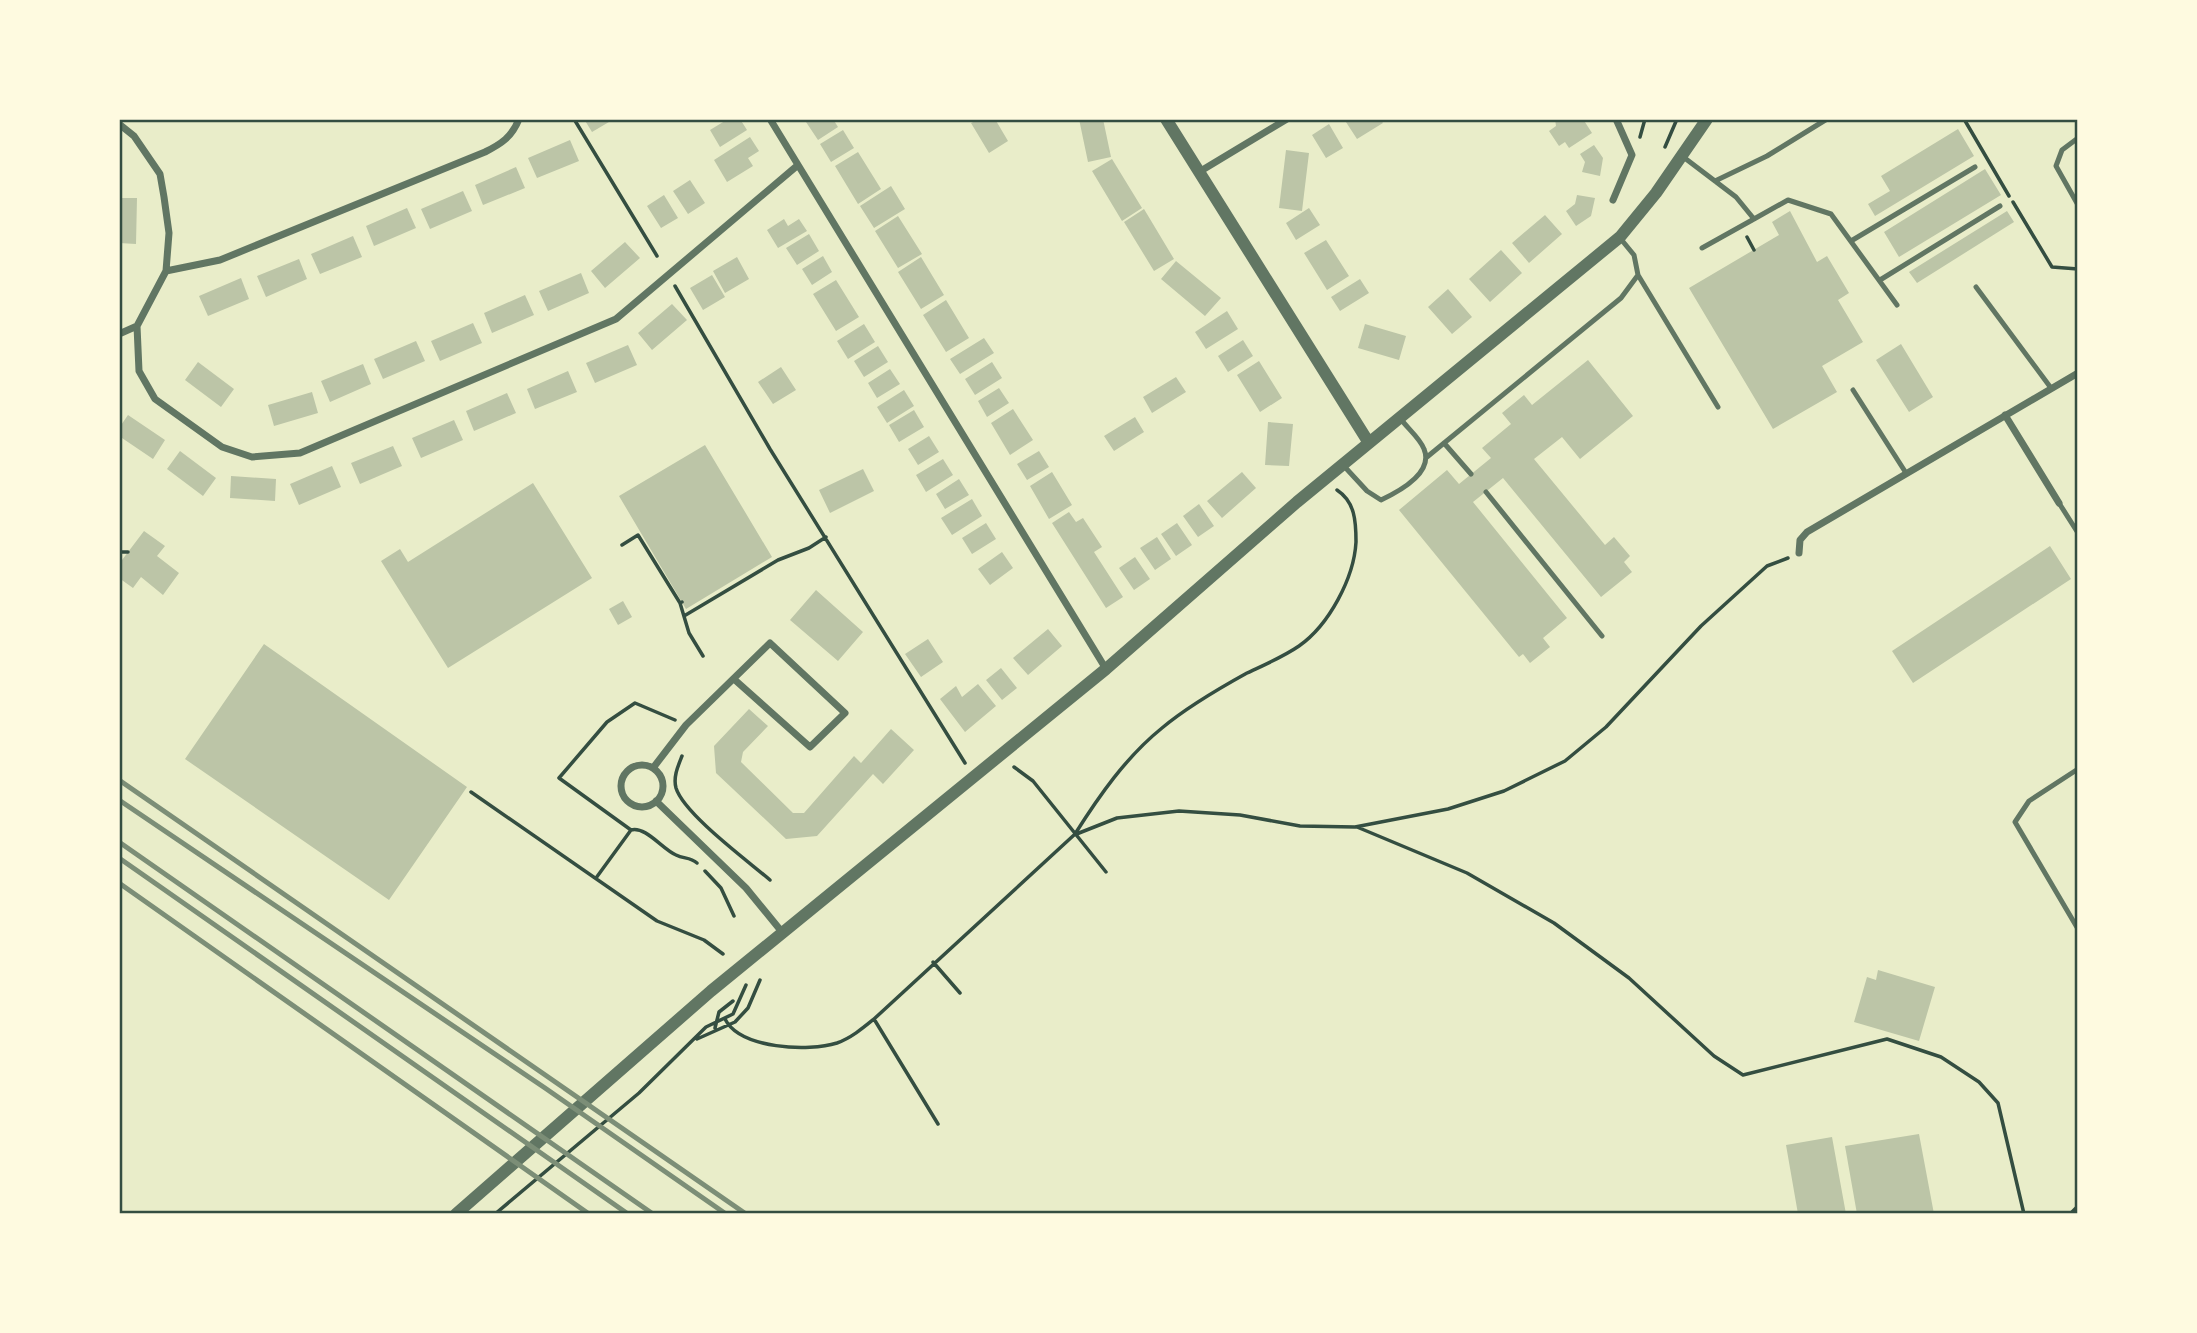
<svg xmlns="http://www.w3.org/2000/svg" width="2197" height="1333" viewBox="0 0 2197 1333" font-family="'PT Sans Narrow',sans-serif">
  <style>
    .building { fill: #bcc5a7 }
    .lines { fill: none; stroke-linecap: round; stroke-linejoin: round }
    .path { stroke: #344e41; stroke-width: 3.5 }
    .service { stroke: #617663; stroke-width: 5 }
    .minor { stroke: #617663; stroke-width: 7 }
    .tertiary { stroke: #617663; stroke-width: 12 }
    .rail { stroke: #7c8e77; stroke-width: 5 }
    .neatline { fill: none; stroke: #344e41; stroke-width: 2.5 }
  </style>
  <rect width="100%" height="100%" fill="#e9edc9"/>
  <path class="building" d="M584,119H608L609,122L592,132Z
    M728,119H740L747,130L720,147L710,130Z
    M811,119H833L838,127L818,140L806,122Z
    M979,119H995L1008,141L989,153L971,123Z
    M1079,119H1103L1111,157L1088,162Z
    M1344,119H1380L1383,123L1357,139Z
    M1583,119L1592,133L1569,148L1565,142L1559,146L1549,131L1556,126L1555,119Z
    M1329,124L1343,148L1326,158L1312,135Z
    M1958,129L1974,156L1875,216L1868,204L1890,191L1881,176Z
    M843,130L854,148L831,162L820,144Z
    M750,137L759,151L748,158L753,166L727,182L714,160Z
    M570,140L579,161L537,178L528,158Z
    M1594,145L1603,158L1600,176L1582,172L1585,162L1580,154Z
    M1286,150L1309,153L1302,211L1279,208Z
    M858,152L881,189L858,204L835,166Z
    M1112,159L1142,208L1122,221L1092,171Z
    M516,167L525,188L483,205L475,185Z
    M1985,169L2001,195L1899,257L1884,232Z
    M690,180L705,203L688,214L673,191Z
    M891,186L905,209L874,228L860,206Z
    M463,191L472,211L430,229L421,209Z
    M664,195L678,218L661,228L647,206Z
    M1577,195L1595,198L1591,216L1576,226L1566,211L1575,204Z
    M119,198H137L136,244L119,243Z
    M407,208L416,228L374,246L366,226Z
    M1309,208L1320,225L1296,240L1286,223Z
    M1144,209L1174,259L1154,271L1124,222Z
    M1790,211L1817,262L1827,256L1849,293L1838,300L1863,342L1822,366L1837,392L1773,429L1689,288L1779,235L1772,222Z
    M2007,211L2014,222L1917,283L1909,272Z
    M1545,215L1562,234L1529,263L1512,243Z
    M898,216L922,254L898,268L875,231Z
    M784,219L788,226L799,219L807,231L778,248L767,230Z
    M809,234L819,251L797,265L786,248Z
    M353,236L362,257L320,274L311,254Z
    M1326,240L1349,276L1327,290L1304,253Z
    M625,242L640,258L605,288L591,271Z
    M1501,250L1522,273L1490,302L1469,279Z
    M823,256L832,272L812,285L802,269Z
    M737,257L749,279L725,293L713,271Z
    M921,257L944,295L921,309L898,272Z
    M299,259L307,279L266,297L257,276Z
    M1176,261L1221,298L1205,316L1161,279Z
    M581,273L589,293L548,311L539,291Z
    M712,275L725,297L703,310L690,288Z
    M241,278L249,299L208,316L199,296Z
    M1360,279L1369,293L1340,311L1331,297Z
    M836,280L859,317L836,331L813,294Z
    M1448,289L1472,317L1452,334L1428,307Z
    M525,295L534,315L492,333L484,313Z
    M946,300L969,338L946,352L923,315Z
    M672,304L687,320L652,350L638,333Z
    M1227,311L1238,329L1206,349L1195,332Z
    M473,323L482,343L440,361L431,341Z
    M864,324L875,342L848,359L837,341Z
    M1365,324L1406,336L1399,360L1358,348Z
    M984,338L994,353L960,374L950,359Z
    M1243,340L1253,356L1228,372L1218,356Z
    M416,341L425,361L383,379L374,359Z
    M1901,344L1933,397L1909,412L1876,360Z
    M628,345L637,365L595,383L586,363Z
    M878,346L888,362L864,377L854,361Z
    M1588,360L1633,416L1580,459L1562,437L1534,459L1605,545L1614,537L1630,556L1624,562L1632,572L1601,597L1503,478L1473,502L1567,618L1543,638L1550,647L1530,663L1523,654L1519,657L1399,510L1447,470L1459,484L1491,458L1482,448L1511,424L1502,413L1524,395L1532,405Z
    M1259,361L1282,398L1260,412L1237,375Z
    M198,362L234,389L221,407L185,380Z
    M992,362L1002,378L975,395L965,379Z
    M363,364L371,384L330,402L321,381Z
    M781,367L796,390L773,404L758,382Z
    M890,369L900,384L877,398L868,383Z
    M568,371L577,392L535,409L527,389Z
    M1176,377L1186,392L1152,413L1143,397Z
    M999,388L1009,403L987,417L978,401Z
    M904,390L914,406L887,423L877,407Z
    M312,392L318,413L274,426L268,405Z
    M507,393L516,413L474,431L466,411Z
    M1013,409L1033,440L1010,455L991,423Z
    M914,410L924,427L899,442L889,425Z
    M128,415L165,440L153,459L119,436V428Z
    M1135,417L1144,432L1114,451L1104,436Z
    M454,420L463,440L421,458L412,438Z
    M1268,422L1293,424L1289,466L1265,465Z
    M929,436L939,452L918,465L908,449Z
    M705,445L772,557L686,609L619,496Z
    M393,446L402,466L360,484L351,463Z
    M180,451L216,478L203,496L167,469Z
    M1039,451L1049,467L1027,480L1017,464Z
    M943,459L953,475L926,492L916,475Z
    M332,466L341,487L299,505L290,484Z
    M863,469L874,491L830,513L819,490Z
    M1052,472L1072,505L1049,519L1030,486Z
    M1242,472L1256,488L1222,518L1207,501Z
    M231,476L276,479L275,501L230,498Z
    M959,479L969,495L945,509L936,494Z
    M533,483L592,578L448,668L381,561L400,549L408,562Z
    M972,499L982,516L952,535L941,518Z
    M1199,504L1214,526L1198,537L1183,516Z
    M1069,512L1076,522L1083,518L1102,547L1094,552L1123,597L1106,608L1052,523Z
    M986,523L996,539L972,554L962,538Z
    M1177,523L1192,545L1176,556L1161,534Z
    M144,531L165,546L157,556L179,573L163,595L141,577L133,588L119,578V564Z
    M1157,537L1171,559L1155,570L1140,548Z
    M2050,546L2071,579L1913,683L1892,651Z
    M1002,552L1013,568L990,585L978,569Z
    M1135,557L1150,579L1134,590L1119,568Z
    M816,590L863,632L838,661L790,620Z
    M623,601L632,617L618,625L609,609Z
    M1048,629L1062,646L1028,675L1013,658Z
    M928,639L943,662L921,677L905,654Z
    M264,644L467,787L389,900L185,759Z
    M1001,668L1017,688L1002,700L986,680Z
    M978,684L996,706L965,732L940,699L956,686L962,697Z
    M749,709L768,726L743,752L741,762L793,813H804L854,756L861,763L891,729L914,750L883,784L873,774L817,836L786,839L716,773L714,746Z
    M1878,970L1935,987L1919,1041L1854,1022L1867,977L1876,980Z
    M1919,1134L1934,1214H1857L1845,1146Z
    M1832,1137L1846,1214H1798L1786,1145Z"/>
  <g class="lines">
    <path class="path" d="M574,119L657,256
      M1964,119L2009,196
      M1640,137L1645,119
      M1665,147L1677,119
      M2013,202L2052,267L2078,269
      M1747,237L1754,250
      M675,286L770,449L965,763
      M622,545L638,535L680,603
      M119,552H128
      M682,602L680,603L689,633L703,656
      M684,616L778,560L809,548L826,537
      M675,720L635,703L607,722L559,778L631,830C646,826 662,849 676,855C684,859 690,857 697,863
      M682,756C678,766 673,777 676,788C684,814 748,861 770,880
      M1014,767L1033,781L1106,872
      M471,792L657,921L704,940L723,954
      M1357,827L1467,873L1554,923L1629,978L1714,1056L1743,1075L1887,1039L1941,1057L1979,1082L1998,1103L2024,1214
      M1075,834C1099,796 1126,757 1162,728C1187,707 1218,689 1247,673C1264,665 1283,657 1299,646C1329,625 1354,578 1356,542C1356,521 1355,502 1337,490
      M705,871L721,888L734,916
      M596,878L631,830
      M933,962L960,993
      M725,1019C740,1049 809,1052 837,1043C851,1038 863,1028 874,1019L1074,835L1117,818L1179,811L1240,815L1300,826L1355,827L1448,809L1504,791L1565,761L1606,727L1701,626L1767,566L1788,558
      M874,1019L938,1124
      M715,1028L719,1012L733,1001
      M697,1039L735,1022L748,1008L760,980
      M495,1214L639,1093L706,1027L733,1014L746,985
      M2070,1214L2078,1206"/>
    <path class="service" d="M2078,138L2062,150L2056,166L2078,205
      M1682,156L1736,197L1754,219L1702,248
      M1715,181L1767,156L1827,119
      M1754,219L1788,200L1831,214L1897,305
      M1851,241L1975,167
      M1638,275L1718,407
      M1880,280L2000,206
      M1976,287L2051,388
      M1853,390L1906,473
      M1444,443L1471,474
      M1427,457L1621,298L1638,275L1634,255L1620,238
      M1343,465L1367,491L1381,500C1398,492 1434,473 1424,449C1420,438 1407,428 1400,418
      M1486,492L1602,636
      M2059,503L2078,533
      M2078,769L2029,801L2015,822L2078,929"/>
    <path class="minor" d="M770,119L1106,669
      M119,124L134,136L160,174L164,197L169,233L166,271L137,326L139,371L155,399L222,447L252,457L300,453L616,319L798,165
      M1199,172L1287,119
      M1613,200L1632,155L1616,119
      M166,271L220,260L485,152C501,144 512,137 519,119
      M119,334L137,326
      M2005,415L2059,503
      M1799,553L1800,540L1807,532L2078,373
      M621 786a21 21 0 1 1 42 0a21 21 0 1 1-42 0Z
      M653,768L686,725L770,643L845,713L810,747L735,680
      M656,801L746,888L782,932"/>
    <path class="tertiary" d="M1166,119L1369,443
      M456,1214L711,991L1106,669L1297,502L1620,237L1656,193L1707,119"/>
    <path class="rail" d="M119,780L746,1214
      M119,800L545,1088L726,1214
      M119,842L653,1214
      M119,858L628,1214
      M119,883L589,1214"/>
  </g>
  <rect width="2197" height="1333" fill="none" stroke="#fefae0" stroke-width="242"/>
  <rect x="121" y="121" width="1955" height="1091" class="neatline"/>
</svg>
